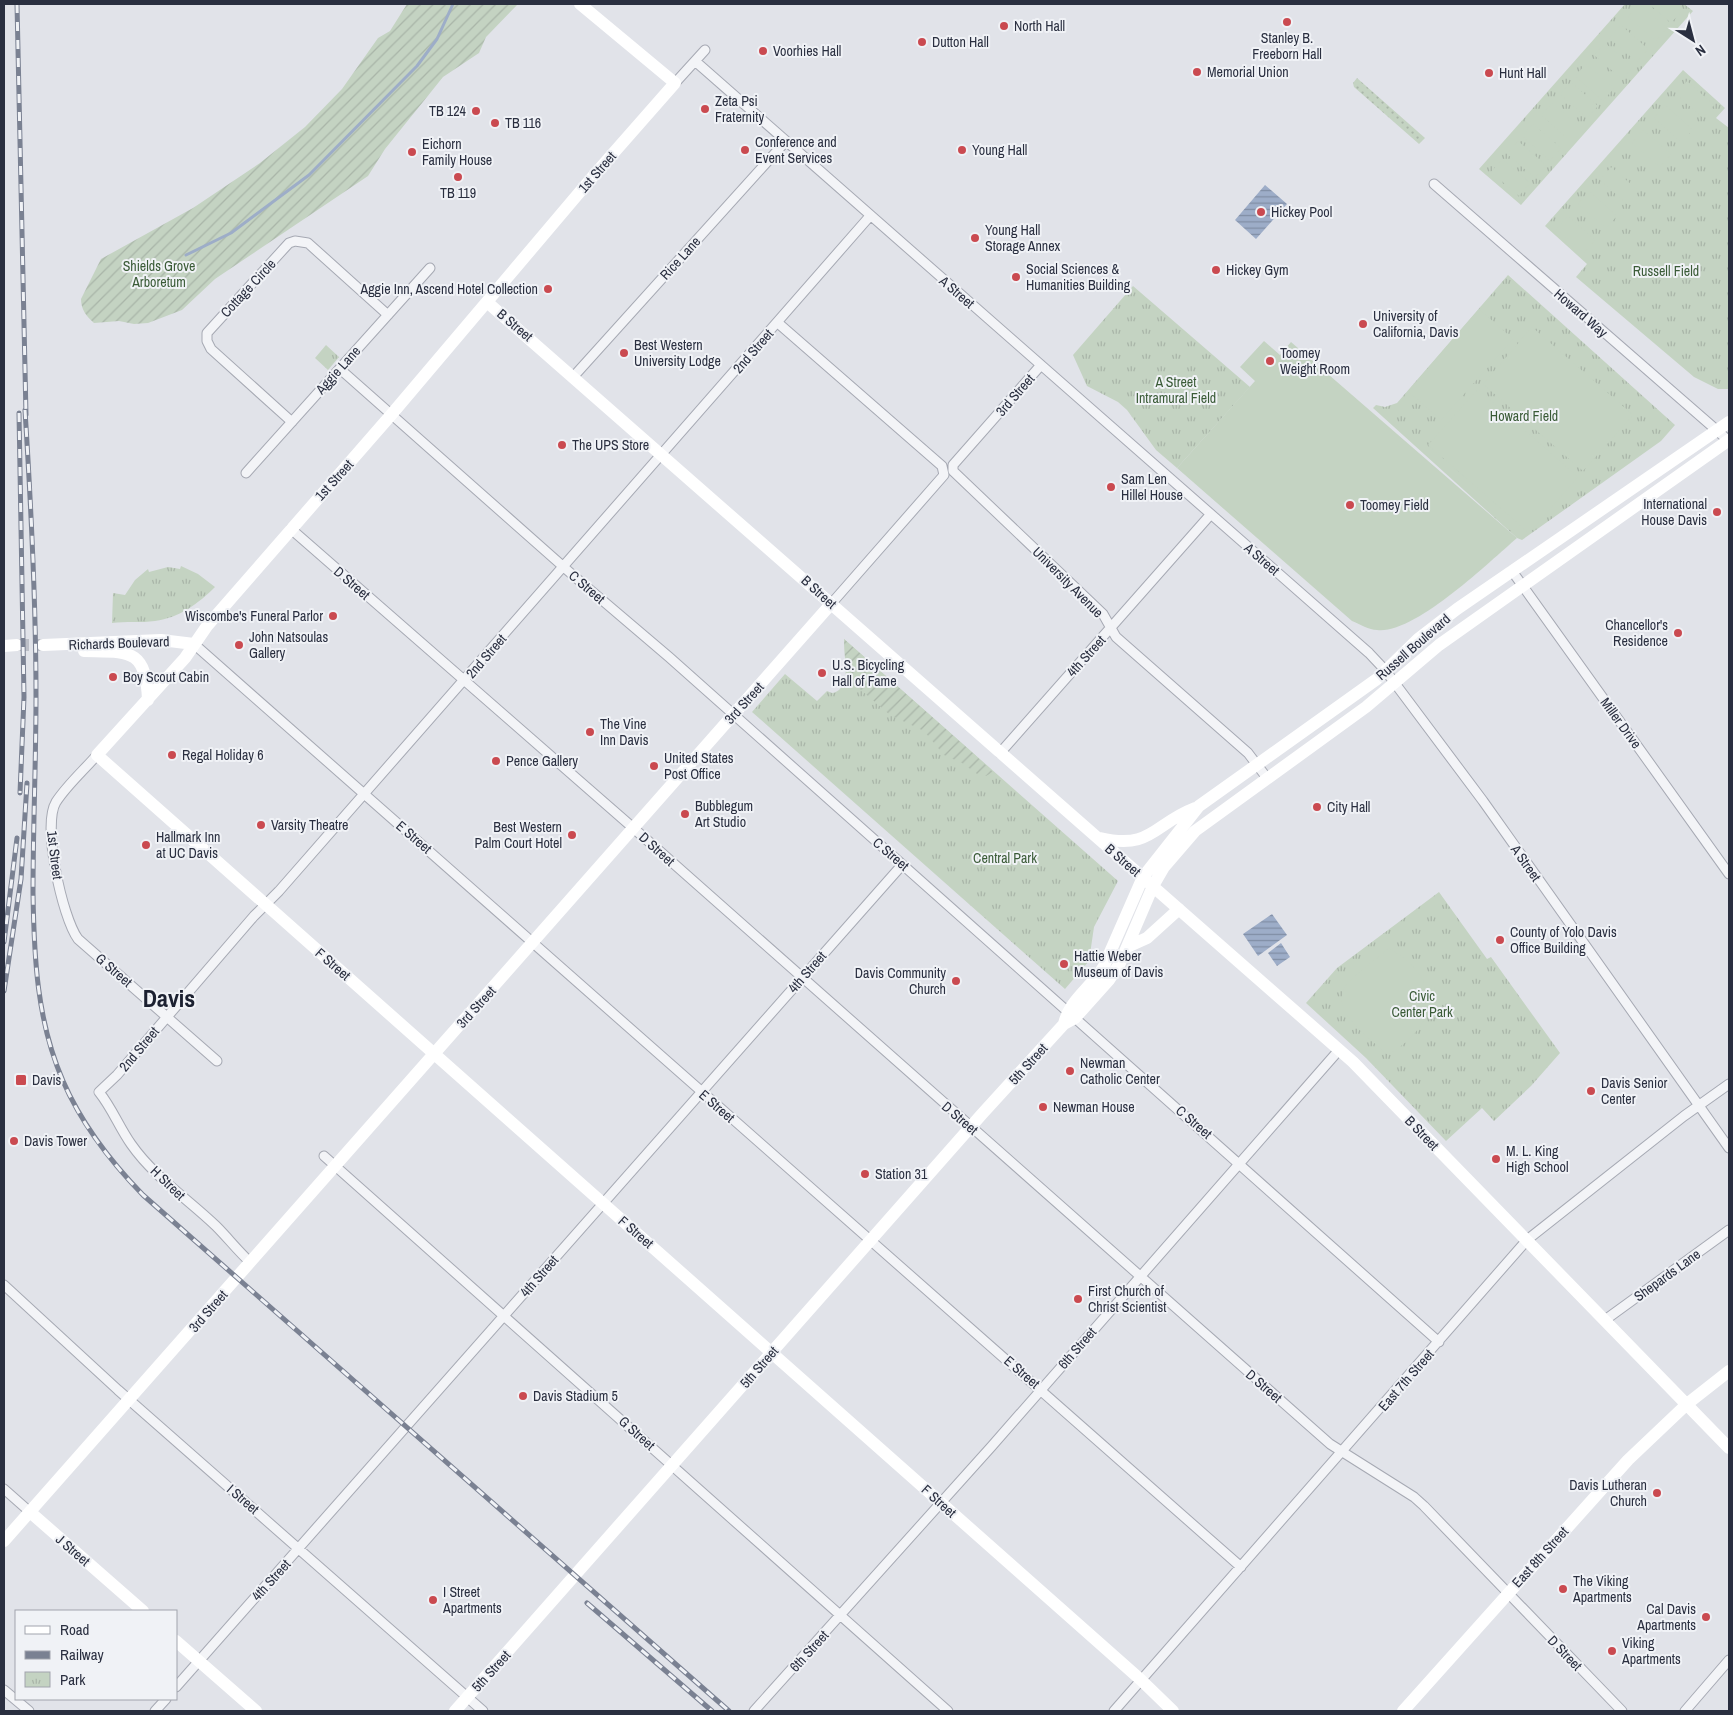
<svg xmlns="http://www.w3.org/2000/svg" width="1733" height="1715" viewBox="0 0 1733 1715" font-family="'Archivo Narrow',sans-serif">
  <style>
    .grass { fill: url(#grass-dots) }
    .park { fill: url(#park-tufts) }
    .garden { fill: url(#garden-furrows) }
    .pitch { fill: #c4d3c2 }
    .water { fill: url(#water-rules) }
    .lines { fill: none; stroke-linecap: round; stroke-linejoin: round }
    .stream { stroke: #9dadc8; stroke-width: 3 }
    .secondary-tunnel { stroke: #bcbfc7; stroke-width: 12; stroke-dasharray: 12 6; stroke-linecap: butt }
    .street-casing { stroke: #a6a9b3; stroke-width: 11 }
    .street { stroke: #f3f4f7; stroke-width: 9 }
    .secondary { stroke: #fff; stroke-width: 12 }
    .rail-casing { stroke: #7a8192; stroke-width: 5 }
    .rail { stroke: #f0f2f6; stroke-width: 3; stroke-dasharray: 9; stroke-linecap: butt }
    .poi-dot { fill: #ca4a50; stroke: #f0f2f6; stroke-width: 2 }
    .labels { text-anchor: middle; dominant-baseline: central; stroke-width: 4; stroke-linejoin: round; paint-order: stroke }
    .poi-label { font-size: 14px; fill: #2a2f40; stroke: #f0f2f6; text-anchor: start }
    .street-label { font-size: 14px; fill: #2a2f40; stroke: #f0f2f6 }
    .park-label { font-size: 14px; fill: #3a5b37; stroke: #f0f2f6 }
    .town-label { font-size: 24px; font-weight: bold; fill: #1c2131; stroke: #f0f2f6 }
  </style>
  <defs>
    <pattern id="grass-dots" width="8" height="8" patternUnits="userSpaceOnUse" patternTransform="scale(1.25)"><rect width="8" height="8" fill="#c4d3c2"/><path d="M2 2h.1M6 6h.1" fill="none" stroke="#a9b5a8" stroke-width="1.8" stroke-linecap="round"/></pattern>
    <pattern id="park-tufts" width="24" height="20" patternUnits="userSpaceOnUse" patternTransform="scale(1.25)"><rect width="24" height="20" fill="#c4d3c2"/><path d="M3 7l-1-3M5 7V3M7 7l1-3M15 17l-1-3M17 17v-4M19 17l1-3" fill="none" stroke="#a9b5a8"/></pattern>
    <pattern id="garden-furrows" width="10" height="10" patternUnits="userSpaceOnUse" patternTransform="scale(1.25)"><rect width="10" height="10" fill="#c4d3c2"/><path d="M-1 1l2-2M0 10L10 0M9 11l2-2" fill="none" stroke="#a9b5a8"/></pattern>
    <pattern id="water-rules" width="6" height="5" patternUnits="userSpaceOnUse" patternTransform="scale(1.25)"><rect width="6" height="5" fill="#9dadc8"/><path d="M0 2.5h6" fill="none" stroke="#808da4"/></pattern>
  </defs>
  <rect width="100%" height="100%" fill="#e1e3e9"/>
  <path class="grass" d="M1357,78L1425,138L1419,144L1354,87L1353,83Z"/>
  <path class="park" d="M1625,4H1684L1693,11L1521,205L1479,169Z
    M1683,70L1725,108L1716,118L1729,128L1728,389H1718L1694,377L1576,277L1587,264L1545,226Z
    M1508,275L1675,425L1661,441L1522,540L1517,538L1373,408L1376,405L1385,407L1397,403Z
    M1133,286L1250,387L1177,468L1156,450L1127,410L1118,402L1087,386L1073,355Z
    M326,345L339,357L328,370L315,358Z
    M181,566L198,574L215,587C199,603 179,618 155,621C141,623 126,621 112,623L113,593L125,595L135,580L148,569L149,572L168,567L180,569Z
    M844,639L1118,881L1094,927L1089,961L1065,989L752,712L785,674L817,701L827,691L832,693C840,692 843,686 843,678L846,677Z
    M1439,892L1487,959L1491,957L1560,1053L1531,1086L1494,1121L1482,1108L1446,1141L1366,1058L1306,1003L1337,968Z"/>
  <path class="garden" d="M407,4H518L486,37L479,53L443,77L385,149L368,176L215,279L182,310L148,323L134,324L119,321L94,323C86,316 81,309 81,299L101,259L193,208L260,163L305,127L342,89L378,38L390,31Z
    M844,639L974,754L993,772L986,776H980L962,763L944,755L924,731L890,715L846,677Z"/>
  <path class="pitch" d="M1639,4L1667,28L1656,41L1628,17Z
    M1649,4H1675L1682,11L1671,23Z
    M1621,25L1648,49L1637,62L1609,38Z
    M1605,43L1633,67L1622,79L1594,55Z
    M1586,64L1614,88L1603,101L1575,76Z
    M1687,81L1714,105L1703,118L1676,94Z
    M1571,82L1598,106L1587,118L1560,94Z
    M1552,103L1580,127L1568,139L1541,115Z
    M1665,105L1693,130L1681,142L1654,118Z
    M1533,124L1561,148L1550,161L1522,136Z
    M1643,130L1671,154L1660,167L1632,143Z
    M1518,141L1546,165L1535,178L1507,154Z
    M1502,159L1530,183L1519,196L1491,172Z
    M1611,167L1639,191L1627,204L1600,180Z
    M1589,191L1617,216L1606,228L1578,204Z
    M1568,216L1595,240L1584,253L1556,229Z
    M1479,309L1513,339L1441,420L1408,391Z
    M1532,327L1633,415L1583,471L1483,384Z
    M1264,341L1280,355L1291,342L1517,538C1489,562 1414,635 1377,630C1369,630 1360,624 1352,621L1177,468L1255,381L1240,367Z
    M1478,389L1578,477L1529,533L1428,445Z
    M1389,948C1443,981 1441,1022 1388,1055C1371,1039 1325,1009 1348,983C1360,970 1376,960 1389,948Z"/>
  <path class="water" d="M1265,185L1287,204L1256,239L1235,220Z
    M1272,914L1287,935L1258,956L1243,934Z
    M1281,943L1290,957L1277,966L1268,953Z"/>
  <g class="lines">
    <path class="stream" d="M186,255L231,233L309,175L417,66L437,39L453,4"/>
    <path class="secondary-tunnel" d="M17,645H43"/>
    <defs>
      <path id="street" d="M695,61L1369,653L1385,670L1483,801L1729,1148
        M675,83L705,50
        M1434,184L1729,441
        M778,323L942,466L944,475L831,604
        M1041,365L953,465V471L1103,614L1116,637L1248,753L1267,778
        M340,369L575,577L669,657L1439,1342
        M574,376L786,141
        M292,422L211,349L207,341V333L289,243L295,241L308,243L388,315
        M246,473L430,268
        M291,529L647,840L1330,1444L1414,1497L1424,1506L1622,1711
        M1512,571L1729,874
        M194,644L1241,1567
        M1000,753L1211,514
        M97,755C84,770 67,785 56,802C42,825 62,917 78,939L217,1061
        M324,1156L948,1711
        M250,1262C238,1251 228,1238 216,1226C188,1199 154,1177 131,1144C119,1127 112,1108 99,1092L117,1075L254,916L279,891L870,216
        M4,1285L118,1390L483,1711
        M1605,1320L1729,1230
        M4,1489L30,1512
        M176,1687L902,865
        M4,1690L29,1711
        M155,1711L166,1699
        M754,1711L991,1447L1339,1050
        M1114,1711L1527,1240L1684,1116L1729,1084
        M1685,1711L1729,1660"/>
    </defs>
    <use href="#street" class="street-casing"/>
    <use href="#street" class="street"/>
    <path class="secondary" d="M580,4L675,83L595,174L391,415L207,626L185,658L97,755L1141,1680L1173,1711
      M487,302L1353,1062L1729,1448
      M43,645L161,640L194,644
      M4,646L17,645
      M84,651C128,652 146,647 148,700
      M1100,838C1152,850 1153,824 1195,808
      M1127,947L1147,938L1179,909
      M1064,1024C1069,1000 1092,987 1104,966L1143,877L1199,806L1377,679L1418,639L1457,609L1729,422
      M30,1512L143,1611
      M4,1541L831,604
      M176,1641L256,1711
      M455,1711L982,1114L1064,1024L1075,1018L1109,980L1120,963L1153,886L1164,867L1195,831L1366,707L1439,645L1729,440
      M1403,1711L1628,1460L1687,1404L1729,1371"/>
    <defs>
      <path id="rail" d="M17,4L26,415
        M25,410C31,505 36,600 36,696C36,762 33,827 33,893C34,958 37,1021 63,1081C82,1125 110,1161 143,1195L729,1711
        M19,413L24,697L20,793
        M4,942L17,838
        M4,991L21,879L27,783
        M587,1603L712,1711"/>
    </defs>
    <use href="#rail" class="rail-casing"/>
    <use href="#rail" class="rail"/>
  </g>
  <g class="poi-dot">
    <circle cx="1287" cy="22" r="5"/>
    <circle cx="1004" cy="26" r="5"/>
    <circle cx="922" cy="42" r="5"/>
    <circle cx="763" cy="51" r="5"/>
    <circle cx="1197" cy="72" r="5"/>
    <circle cx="1489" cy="73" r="5"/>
    <circle cx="705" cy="109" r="5"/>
    <circle cx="476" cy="111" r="5"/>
    <circle cx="495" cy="123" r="5"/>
    <circle cx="745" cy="150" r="5"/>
    <circle cx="962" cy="150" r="5"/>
    <circle cx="412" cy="152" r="5"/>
    <circle cx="458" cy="177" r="5"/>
    <circle cx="1261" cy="212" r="5"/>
    <circle cx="975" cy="238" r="5"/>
    <circle cx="1216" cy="270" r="5"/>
    <circle cx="1016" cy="277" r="5"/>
    <circle cx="548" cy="289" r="5"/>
    <circle cx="1363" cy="324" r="5"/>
    <circle cx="624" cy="353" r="5"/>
    <circle cx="1270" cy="361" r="5"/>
    <circle cx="562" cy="445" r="5"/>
    <circle cx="1111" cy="487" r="5"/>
    <circle cx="1350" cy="505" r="5"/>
    <circle cx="1717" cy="512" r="5"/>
    <circle cx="333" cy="616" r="5"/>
    <circle cx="1678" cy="633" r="5"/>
    <circle cx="239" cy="645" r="5"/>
    <circle cx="822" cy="673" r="5"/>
    <circle cx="113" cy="677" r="5"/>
    <circle cx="590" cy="732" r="5"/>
    <circle cx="172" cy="755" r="5"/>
    <circle cx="496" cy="761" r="5"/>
    <circle cx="654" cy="766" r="5"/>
    <circle cx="1317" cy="807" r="5"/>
    <circle cx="685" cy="814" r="5"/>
    <circle cx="261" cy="825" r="5"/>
    <circle cx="572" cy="835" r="5"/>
    <circle cx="146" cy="845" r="5"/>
    <circle cx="1500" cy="940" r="5"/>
    <circle cx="1064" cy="964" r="5"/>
    <circle cx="956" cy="981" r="5"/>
    <circle cx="1070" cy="1071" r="5"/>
    <rect x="15" y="1074" width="12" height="12" rx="2.5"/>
    <circle cx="1591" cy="1091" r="5"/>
    <circle cx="1043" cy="1107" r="5"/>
    <circle cx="14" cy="1141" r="5"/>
    <circle cx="1496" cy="1159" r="5"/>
    <circle cx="865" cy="1174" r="5"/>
    <circle cx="1078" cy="1299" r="5"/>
    <circle cx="523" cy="1396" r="5"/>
    <circle cx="1657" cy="1493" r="5"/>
    <circle cx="1563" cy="1589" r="5"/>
    <circle cx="433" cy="1600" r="5"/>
    <circle cx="1706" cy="1617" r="5"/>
    <circle cx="1612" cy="1651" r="5"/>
  </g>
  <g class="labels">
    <g class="poi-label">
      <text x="1014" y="26">North Hall</text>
      <text x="1287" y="38" text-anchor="middle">Stanley B.<tspan x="1287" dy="16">Freeborn Hall</tspan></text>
      <text x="932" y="42">Dutton Hall</text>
      <text x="773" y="51">Voorhies Hall</text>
      <text x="1207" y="72">Memorial Union</text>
      <text x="1499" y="73">Hunt Hall</text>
      <text x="715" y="101">Zeta Psi<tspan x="715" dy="16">Fraternity</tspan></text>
      <text x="466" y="111" text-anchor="end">TB 124</text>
      <text x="505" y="123">TB 116</text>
      <text x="755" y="142">Conference and<tspan x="755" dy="16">Event Services</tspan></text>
      <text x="422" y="144">Eichorn<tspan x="422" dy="16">Family House</tspan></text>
      <text x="972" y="150">Young Hall</text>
      <text x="458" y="193" text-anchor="middle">TB 119</text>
      <text x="1271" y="212">Hickey Pool</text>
      <text x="985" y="230">Young Hall<tspan x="985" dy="16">Storage Annex</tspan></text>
      <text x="1026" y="269">Social Sciences &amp;<tspan x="1026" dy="16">Humanities Building</tspan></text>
      <text x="1226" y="270">Hickey Gym</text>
      <text x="538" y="289" text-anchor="end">Aggie Inn, Ascend Hotel Collection</text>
      <text x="1373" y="316">University of<tspan x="1373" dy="16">California, Davis</tspan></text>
      <text x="634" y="345">Best Western<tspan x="634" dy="16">University Lodge</tspan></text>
      <text x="1280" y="353">Toomey<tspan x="1280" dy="16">Weight Room</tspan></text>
      <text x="572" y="445">The UPS Store</text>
      <text x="1121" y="479">Sam Len<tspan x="1121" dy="16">Hillel House</tspan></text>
      <text x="1707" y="504" text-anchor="end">International<tspan x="1707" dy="16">House Davis</tspan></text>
      <text x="1360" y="505">Toomey Field</text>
      <text x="323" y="616" text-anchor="end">Wiscombe's Funeral Parlor</text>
      <text x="1668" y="625" text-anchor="end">Chancellor's<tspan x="1668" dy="16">Residence</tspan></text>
      <text x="249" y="637">John Natsoulas<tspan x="249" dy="16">Gallery</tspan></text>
      <text x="832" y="665">U.S. Bicycling<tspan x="832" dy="16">Hall of Fame</tspan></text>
      <text x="123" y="677">Boy Scout Cabin</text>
      <text x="600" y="724">The Vine<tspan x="600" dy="16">Inn Davis</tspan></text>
      <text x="182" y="755">Regal Holiday 6</text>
      <text x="664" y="758">United States<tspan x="664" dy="16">Post Office</tspan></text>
      <text x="506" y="761">Pence Gallery</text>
      <text x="695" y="806">Bubblegum<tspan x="695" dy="16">Art Studio</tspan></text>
      <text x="1327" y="807">City Hall</text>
      <text x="271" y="825">Varsity Theatre</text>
      <text x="562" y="827" text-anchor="end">Best Western<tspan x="562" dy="16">Palm Court Hotel</tspan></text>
      <text x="156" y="837">Hallmark Inn<tspan x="156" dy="16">at UC Davis</tspan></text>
      <text x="1510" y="932">County of Yolo Davis<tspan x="1510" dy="16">Office Building</tspan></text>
      <text x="1074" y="956">Hattie Weber<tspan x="1074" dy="16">Museum of Davis</tspan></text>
      <text x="946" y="973" text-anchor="end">Davis Community<tspan x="946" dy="16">Church</tspan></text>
      <text x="1080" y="1063">Newman<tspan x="1080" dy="16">Catholic Center</tspan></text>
      <text x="32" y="1080">Davis</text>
      <text x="1601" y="1083">Davis Senior<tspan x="1601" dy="16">Center</tspan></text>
      <text x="1053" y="1107">Newman House</text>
      <text x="24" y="1141">Davis Tower</text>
      <text x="1506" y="1151">M. L. King<tspan x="1506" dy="16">High School</tspan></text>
      <text x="875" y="1174">Station 31</text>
      <text x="1088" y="1291">First Church of<tspan x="1088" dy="16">Christ Scientist</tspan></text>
      <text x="533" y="1396">Davis Stadium 5</text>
      <text x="1647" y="1485" text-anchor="end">Davis Lutheran<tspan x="1647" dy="16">Church</tspan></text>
      <text x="1573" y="1581">The Viking<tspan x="1573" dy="16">Apartments</tspan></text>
      <text x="443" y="1592">I Street<tspan x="443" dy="16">Apartments</tspan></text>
      <text x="1696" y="1609" text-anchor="end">Cal Davis<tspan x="1696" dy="16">Apartments</tspan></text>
      <text x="1622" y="1643">Viking<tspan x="1622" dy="16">Apartments</tspan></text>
    </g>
    <g class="street-label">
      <text transform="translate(597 172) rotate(-49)">1st Street</text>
      <text transform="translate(680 258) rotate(-48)">Rice Lane</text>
      <text transform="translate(248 288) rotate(-47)">Cottage Circle</text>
      <text transform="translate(957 292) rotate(41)">A Street</text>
      <text transform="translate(1581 313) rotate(41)">Howard Way</text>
      <text transform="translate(515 325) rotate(40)">B Street</text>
      <text transform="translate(753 351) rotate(-49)">2nd Street</text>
      <text transform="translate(338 370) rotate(-48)">Aggie Lane</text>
      <text transform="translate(1015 395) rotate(-49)">3rd Street</text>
      <text transform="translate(334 480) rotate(-48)">1st Street</text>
      <text transform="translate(1262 559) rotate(41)">A Street</text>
      <text transform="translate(1068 582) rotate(45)">University Avenue</text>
      <text transform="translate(352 583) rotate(41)">D Street</text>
      <text transform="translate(587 587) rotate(41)">C Street</text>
      <text transform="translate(819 592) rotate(42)">B Street</text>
      <text transform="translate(119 643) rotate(-2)">Richards Boulevard</text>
      <text transform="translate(1413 647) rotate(-41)">Russell Boulevard</text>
      <text transform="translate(486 656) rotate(-49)">2nd Street</text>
      <text transform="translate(1086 656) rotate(-48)">4th Street</text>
      <text transform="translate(744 703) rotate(-48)">3rd Street</text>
      <text transform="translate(1621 723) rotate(54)">Miller Drive</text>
      <text transform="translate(414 837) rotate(41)">E Street</text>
      <text transform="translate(657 849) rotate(42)">D Street</text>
      <text transform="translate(891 854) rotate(41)">C Street</text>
      <text transform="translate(55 855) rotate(83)">1st Street</text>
      <text transform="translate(1123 860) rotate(41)">B Street</text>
      <text transform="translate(1526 863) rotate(55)">A Street</text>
      <text transform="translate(333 964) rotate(41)">F Street</text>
      <text transform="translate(114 970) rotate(41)">G Street</text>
      <text transform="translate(807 972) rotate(-49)">4th Street</text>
      <text transform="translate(476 1007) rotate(-48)">3rd Street</text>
      <text transform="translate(139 1049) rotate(-50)">2nd Street</text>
      <text transform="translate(1028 1064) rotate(-48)">5th Street</text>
      <text transform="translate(717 1106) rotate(41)">E Street</text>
      <text transform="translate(960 1118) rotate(41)">D Street</text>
      <text transform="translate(1194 1122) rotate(41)">C Street</text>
      <text transform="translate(1422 1133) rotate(46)">B Street</text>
      <text transform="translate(168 1183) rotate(44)">H Street</text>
      <text transform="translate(636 1232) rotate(41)">F Street</text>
      <text transform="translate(1667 1275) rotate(-36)">Shepards Lane</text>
      <text transform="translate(539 1276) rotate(-49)">4th Street</text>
      <text transform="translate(208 1311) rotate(-49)">3rd Street</text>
      <text transform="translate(1077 1348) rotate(-49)">6th Street</text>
      <text transform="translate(759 1367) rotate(-49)">5th Street</text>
      <text transform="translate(1022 1372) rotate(41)">E Street</text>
      <text transform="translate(1406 1380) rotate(-49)">East 7th Street</text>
      <text transform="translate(1264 1386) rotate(41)">D Street</text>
      <text transform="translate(637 1433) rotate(42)">G Street</text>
      <text transform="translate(243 1499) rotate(41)">I Street</text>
      <text transform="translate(939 1501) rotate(42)">F Street</text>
      <text transform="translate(73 1550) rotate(41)">J Street</text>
      <text transform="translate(1540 1557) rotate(-48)">East 8th Street</text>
      <text transform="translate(271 1580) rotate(-48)">4th Street</text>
      <text transform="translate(809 1651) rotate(-48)">6th Street</text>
      <text transform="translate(1565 1653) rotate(46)">D Street</text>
      <text transform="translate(491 1671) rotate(-48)">5th Street</text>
    </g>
    <g class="park-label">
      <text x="159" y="266">Shields Grove<tspan x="159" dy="16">Arboretum</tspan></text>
      <text x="1666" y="271">Russell Field</text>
      <text x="1176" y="382">A Street<tspan x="1176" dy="16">Intramural Field</tspan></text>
      <text x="1524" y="416">Howard Field</text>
      <text x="1005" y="858">Central Park</text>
      <text x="1422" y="996">Civic<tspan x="1422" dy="16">Center Park</tspan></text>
    </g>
    <g class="town-label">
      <text x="169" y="998">Davis</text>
    </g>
  </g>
  <rect width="1733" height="1715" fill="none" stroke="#2a2f40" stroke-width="10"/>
  <rect x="15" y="1610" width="162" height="90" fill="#f0f2f6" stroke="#a1a4ad"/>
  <rect x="25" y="1626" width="25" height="8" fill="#ffffff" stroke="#a1a4ad"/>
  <text x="60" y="1635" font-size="15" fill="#2a2f40">Road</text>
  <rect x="25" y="1651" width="25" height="8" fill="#7a8192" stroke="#a1a4ad"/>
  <text x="60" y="1660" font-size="15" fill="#2a2f40">Railway</text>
  <rect x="25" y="1672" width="25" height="15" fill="url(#park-tufts)" stroke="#a1a4ad"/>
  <text x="60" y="1685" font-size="15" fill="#2a2f40">Park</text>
  <g transform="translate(1693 40) rotate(144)" stroke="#f0f2f6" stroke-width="4" paint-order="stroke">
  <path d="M0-4L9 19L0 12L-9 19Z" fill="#2a2f40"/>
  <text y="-8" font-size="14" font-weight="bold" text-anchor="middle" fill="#2a2f40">N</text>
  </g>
</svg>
